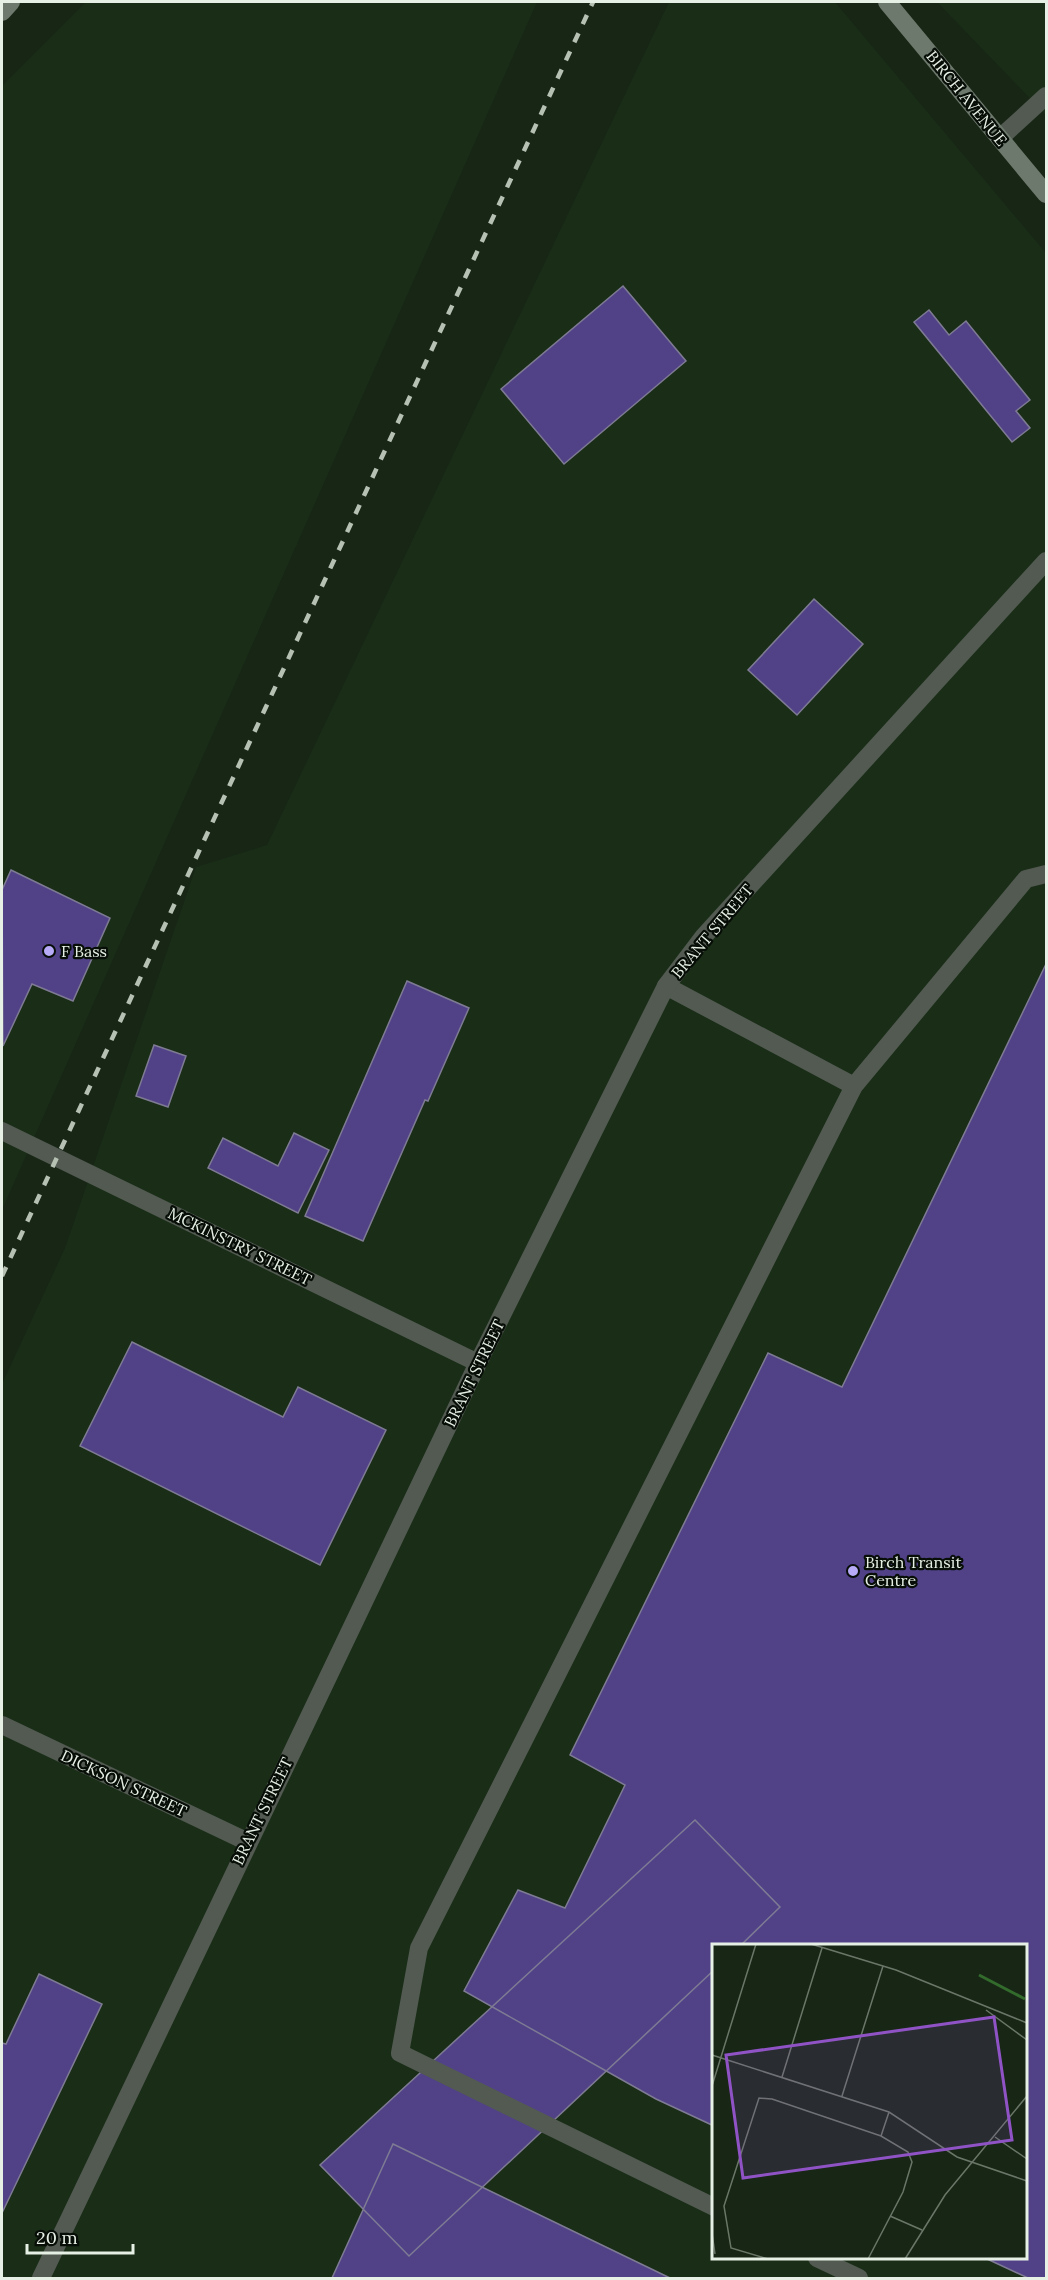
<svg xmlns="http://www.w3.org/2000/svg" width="1048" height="2280" viewBox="0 0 1048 2280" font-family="Lora,serif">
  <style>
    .built { fill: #192d17; fill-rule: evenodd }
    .building { fill: #514288; stroke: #7e7b93; stroke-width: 1.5 }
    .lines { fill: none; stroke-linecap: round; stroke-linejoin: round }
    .lane { stroke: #525a51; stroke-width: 18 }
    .street { stroke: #525a51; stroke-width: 18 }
    .secondary { stroke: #6d796c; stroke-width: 18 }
    .rail { stroke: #b6c1b4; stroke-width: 4.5; stroke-dasharray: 10 10; stroke-linecap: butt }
    .poi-dot { fill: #b7abf8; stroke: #070d07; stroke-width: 2 }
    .labels { text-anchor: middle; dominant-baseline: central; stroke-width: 4.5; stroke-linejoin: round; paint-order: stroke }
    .street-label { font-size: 16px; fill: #e6f0e4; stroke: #070d07 }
    .poi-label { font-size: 16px; fill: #e6f0e4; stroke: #070d07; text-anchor: start }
    .inset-river { fill: none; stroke: #326b2c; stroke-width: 3 }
    .inset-road { fill: none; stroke: #6a7768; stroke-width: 1.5 }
    .view { fill: #9053c6; fill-opacity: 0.15; stroke: #9053c6; stroke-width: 3 }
    .inset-edge { fill: none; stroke: #e6f0e4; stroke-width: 3 }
  </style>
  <rect width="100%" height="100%" fill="#182616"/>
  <path class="built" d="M86,2H537L2,1210V86Z
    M669,2H835L1046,253V2278H2V1384L65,1248L196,867L267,845ZM714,1946H1026V2258H714Z
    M937,2H1046V115Z"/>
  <path class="building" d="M623,286L686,361L564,464L501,389Z
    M929,310L949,335L966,321L1030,400L1016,411L1030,428L1012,442L914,322Z
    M814,599L863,644L797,715L748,670Z
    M11,870L110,918L73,1001L32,984L3,1046L2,890Z
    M1046,964V2278H1028L985,2258H1026V1946H714V2126L656,2099L464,1991L518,1890L565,1908L625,1785L570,1755L768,1353L842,1387Z
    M407,981L469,1008L428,1101L425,1100L363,1241L305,1216Z
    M154,1045L186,1056L168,1107L136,1096Z
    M294,1133L329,1150L298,1213L208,1168L223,1138L278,1166Z
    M132,1342L283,1417L298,1387L386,1430L320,1565L80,1446Z
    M695,1820L780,1907L740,1946H714V1970L409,2256L320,2165Z
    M39,1974L102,2004L2,2213V2043L6,2044Z
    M393,2144L670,2278H332Z"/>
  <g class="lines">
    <path class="lane" d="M1000,138L1046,96
      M666,986L854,1086
      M714,2207L400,2053L419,1948L854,1086L1026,879L1046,874
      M817,2258L859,2278"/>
    <path class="street" d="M2,1131L478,1363
      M2,1725L248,1842
      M41,2278L478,1363L666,986L704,936L1046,561"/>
    <path class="secondary" d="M887,2L1046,194
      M2,12L11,2"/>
    <path class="rail" d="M2,1276L593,2"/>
  </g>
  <g class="poi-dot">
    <circle cx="49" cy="951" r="6"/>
    <circle cx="853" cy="1571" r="6"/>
  </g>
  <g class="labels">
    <g class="street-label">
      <text transform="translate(967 98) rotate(51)">BIRCH AVENUE</text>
      <text transform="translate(712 931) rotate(-50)">BRANT STREET</text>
      <text transform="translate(240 1246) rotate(26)">MCKINSTRY STREET</text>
      <text transform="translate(474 1373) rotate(-64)">BRANT STREET</text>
      <text transform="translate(124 1783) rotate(25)">DICKSON STREET</text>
      <text transform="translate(262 1811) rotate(-64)">BRANT STREET</text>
    </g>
    <g class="poi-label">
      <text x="61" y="951">F Bass</text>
      <text x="865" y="1562">Birch Transit<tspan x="865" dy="18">Centre</tspan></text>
    </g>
  </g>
  <g transform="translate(712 1944)">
    <rect width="315" height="315" fill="#182616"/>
    <path class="inset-river" d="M267,31L313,55"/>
    <path class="inset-road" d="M99,0L184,26L315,79M274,66L315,96M0,111L177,168L245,213L315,237M70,133L110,4M0,142L44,0M130,152L171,22M169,192L177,168M283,193L315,215M178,272L210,286M0,289L3,310M56,315L19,304L12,262L47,154L60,155L169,192L196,208L200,218L191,248L156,315M193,315L233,251L315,152"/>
    <path class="view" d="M282,73L300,196L31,234L14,111Z"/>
    <rect width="315" height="315" class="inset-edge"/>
  </g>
  <rect width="1048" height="2280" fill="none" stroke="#e6f0e4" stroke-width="6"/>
  <path d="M27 2244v9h106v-9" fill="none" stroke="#e6f0e4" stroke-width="3"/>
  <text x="36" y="2244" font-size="18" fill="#e6f0e4" stroke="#070d07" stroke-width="4.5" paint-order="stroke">20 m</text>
</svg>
